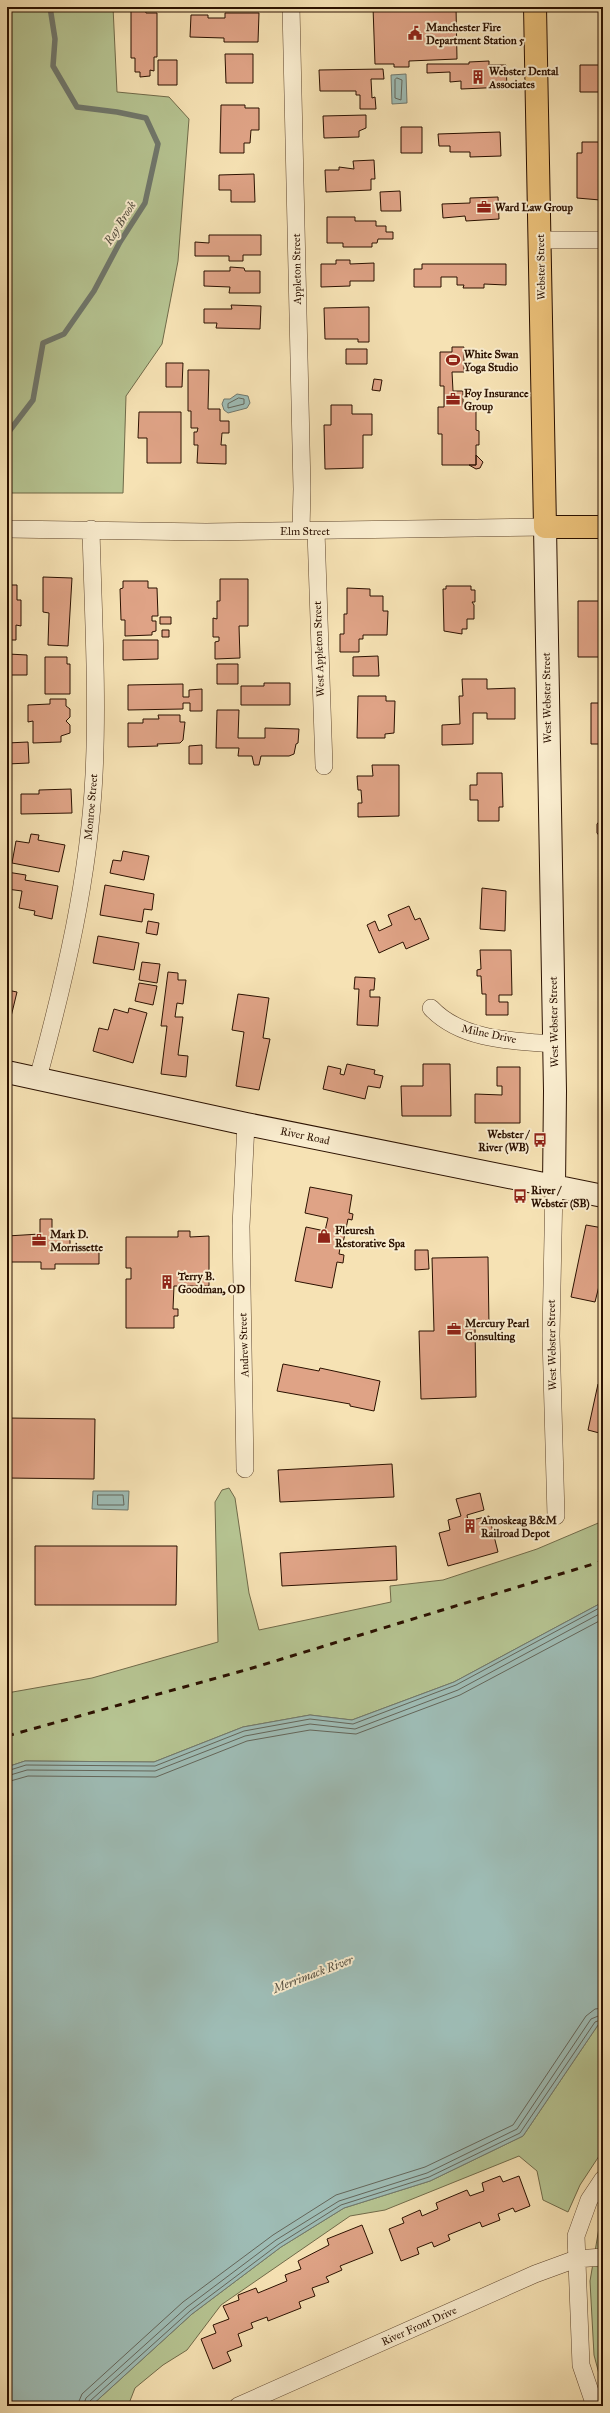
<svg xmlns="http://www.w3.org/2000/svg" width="610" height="2413" viewBox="0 0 610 2413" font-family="'IM FELL Great Primer',serif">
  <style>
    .green { fill: #b6c492; stroke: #706a49 }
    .water { fill: #9ebcb5; stroke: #70786d }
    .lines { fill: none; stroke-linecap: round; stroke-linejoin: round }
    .shore { stroke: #64665a; stroke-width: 1 }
    .stream { stroke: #70786d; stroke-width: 5.5 }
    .building { fill: #dfa386; stroke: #2b1100 }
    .street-casing { stroke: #5e452d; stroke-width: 18 }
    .secondary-casing { stroke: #2b1100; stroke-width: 24 }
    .primary-casing { stroke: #2b1100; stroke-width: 24 }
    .street { stroke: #f9ecce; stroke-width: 17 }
    .secondary { stroke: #f9ecce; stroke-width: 22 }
    .primary { stroke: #ebc17a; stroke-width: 22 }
    .rail { stroke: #2b1100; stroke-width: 3; stroke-dasharray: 7 7; stroke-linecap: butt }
    .labels { text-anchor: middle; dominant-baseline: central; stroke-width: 4; stroke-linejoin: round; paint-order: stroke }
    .poi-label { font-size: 11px; font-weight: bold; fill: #2b1100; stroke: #f9ecce; text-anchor: start }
    .street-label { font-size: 11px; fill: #2b1100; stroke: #f9ecce }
    .water-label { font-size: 12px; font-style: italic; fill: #534d3f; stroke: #f9ecce }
  </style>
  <rect width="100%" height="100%" fill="#f6e2b4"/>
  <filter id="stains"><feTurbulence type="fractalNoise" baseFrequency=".005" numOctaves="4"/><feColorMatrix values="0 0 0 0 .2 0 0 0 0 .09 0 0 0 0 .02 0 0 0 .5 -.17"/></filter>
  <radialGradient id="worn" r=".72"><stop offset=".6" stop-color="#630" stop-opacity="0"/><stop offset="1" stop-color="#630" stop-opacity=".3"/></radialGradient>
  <path class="green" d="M7,7H113L117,92L169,97L189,119L178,261L162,344L126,396L123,493H7Z
    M229,1488L235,1498L249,1593L259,1630L391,1602L390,1586L443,1580L537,1549L603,1521V1602L454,1682L352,1720L310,1715L243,1727L154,1762L25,1761L7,1767V1693L92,1678L218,1642L215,1502L222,1490Z
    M603,2022V2150L580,2185L568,2212L543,2200L537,2171L519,2156L385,2210L350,2216L221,2305L187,2350L163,2365L135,2388L128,2406H91L192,2314L281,2247L344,2208L430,2181L523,2136L598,2025Z
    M601,2216H603V2389L594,2355L590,2281Z"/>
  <path class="water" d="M406,74L407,103L392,104L391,75Z
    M237,394L248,396L250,403L247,408L228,413L224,410L222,404L224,399H230Z
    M93,1491H129L128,1510L92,1509Z
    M603,1602V2022L598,2025L523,2136L430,2181L344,2208L281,2247L192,2314L91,2406H7V1767L25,1761L154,1762L243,1727L310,1715L352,1720L454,1682Z"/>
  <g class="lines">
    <path class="shore" d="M397,78L402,80L401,100L395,98V80Z
      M239,398L244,399V404L228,408V404Z
      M98,1495H123L124,1505H98Z
      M7,1771L26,1765L155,1766L244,1731L310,1719L353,1724L456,1685L603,1606
      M7,1776L27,1770L155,1771L245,1736L310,1724L355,1729L458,1690L603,1612
      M7,1782L28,1776L156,1777L247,1741L310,1730L356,1734L460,1695L603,1619
      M77,2406L82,2394L183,2302L273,2235L336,2195L425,2167L513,2125L586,2016L595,2009L603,2008
      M83,2406L86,2398L187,2307L276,2240L339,2201L427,2173L517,2129L591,2019L603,2014
      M88,2406L90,2401L190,2311L279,2244L341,2205L429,2177L520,2133L595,2022L603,2019"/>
    <path class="stream" d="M7,434L33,400L43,343L64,334L94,291L120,242L145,203L158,144L146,118L117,112L77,107L53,66L55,39L50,7"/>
  </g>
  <path class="building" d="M373,7H456L457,59L409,61V67H394V64H375Z
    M131,9H145L146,13H157V57H154V71L150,70V76L140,77V72H135V58H131Z
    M225,13H259L258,42H224V38L190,37L191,15H208V18H225Z
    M225,54H253V83H226Z
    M158,60H177V85H158Z
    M489,61V65H506L507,87L461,89V81L450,82V72L427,73V64H469V62Z
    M580,65H603V92H580Z
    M383,69L384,79H371L372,98L375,97L376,109H360V95H356V91H320L319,70Z
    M221,105H245V108H259V130H251L250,143H244V153H220Z
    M366,115V128L359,131V137L324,138L323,116Z
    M401,127H422V153H401Z
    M500,132L501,156L470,157V152H450V146H439L438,134Z
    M582,142H603V193H600V200L577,198V153H582Z
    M374,160L375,179H371V190L326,192L325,170H339V167L354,169L353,161Z
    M254,174L255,202H231V190H219V175Z
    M400,191L401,211H381L380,192Z
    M498,197L499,219L466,221L465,216L443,218L442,204L470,203V198Z
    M327,217H355V221H376V226H386V232H393V239H378L377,243H372V247H343V243H327Z
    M209,235H261V255H243V261H229V256H195V242L209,243Z
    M336,260H350V264L374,263V281H350V286L321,287V264H336Z
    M422,264H506V285L484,284V288H463L464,285H457V277H441V287H414V269H422Z
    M230,267L244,268L245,271H260V293H229L230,287L204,286V271H230Z
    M231,305L261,306L260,329L216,328L217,323H204V309H232Z
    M369,307V342H358V339H325L324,308Z
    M452,347H464V372H452L453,391H463V407H476V430L479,431V445H476V465H442V434H438V407H444V386H440V352H452Z
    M346,349H367V364H346Z
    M166,363H183L182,387H166Z
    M188,370H209L208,409H220V421H229V433H222L221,445H226V464L197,463L198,445H194V432H197L198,428H191V411H188Z
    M374,379L382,380L380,391L372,390Z
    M331,405H352V414H372V435H363V468L325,469L324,425H331Z
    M139,412H181V463H147V438H138Z
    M476,455L483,462L480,468L476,469L469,465H476Z
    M599,466H603V487H599Z
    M43,577L72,578L68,646L48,645L49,613L43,612Z
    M220,579H248V626H239L240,658L215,659V642L219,641V637H213V618L217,619V601H220Z
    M123,581H148V588H157L158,616H152V621H156V631L152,632V635L125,636V620H121L120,589L123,588Z
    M7,585H17V600H21V626L16,625V640H7Z
    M446,586H471V590H475V602H472L474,605V619H467V629H462V634L444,631L443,589H446Z
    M347,588L370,589V596H383V611H388L387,635H363V639H359V652H340V634H344V614H347Z
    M578,601H603V657H578Z
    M160,617H171V624H160Z
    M162,630H169V637H162Z
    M123,640H158V659L123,660Z
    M8,654L27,655V675H8Z
    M378,656L379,676H353V657Z
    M45,657H67V664H70V694H45Z
    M217,664H238V684H217Z
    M462,679H487V689L515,688V719H487V713H473V744L442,745V725L460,724L459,696H463Z
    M264,683H290V705H241V686H264Z
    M183,684V697H189V690L202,689V711H190V703H183V709L128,710V685Z
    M358,696H386V701H395L394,733L385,734V738H357Z
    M50,699H66V706L70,709V717L66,721L70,725V733L61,736V742L33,743V721L28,722V705L50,704Z
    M591,703H603V744H591Z
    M217,710H239L238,738H265V728L299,729L298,743L296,744L294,754L289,756H261L259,765H254L252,756H238L239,748H216Z
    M158,715H180V722H185L183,740L180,743L157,744L158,746L128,747V723H143V719H159Z
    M28,742L29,763L7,764V743Z
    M202,745V764H189V746Z
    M372,765H399V816L358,817V803H362L361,790H358L357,776H373Z
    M477,773H502L503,807H499V821H478V800H470V785H477Z
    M71,789L72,813L21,814V794H39V790Z
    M603,817V856H601V838L597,833V824Z
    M31,834L39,835L38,840L65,845L59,872L12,863L16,841L29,843Z
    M123,851L149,856L144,880L110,873L113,860L121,861Z
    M7,872L26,875L25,880L58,886L52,919L34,915L35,911L19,908L22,891L7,889Z
    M105,885L154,894L152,910L144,909L142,922L100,915Z
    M482,888L506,891L505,931L480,929Z
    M409,906L415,920L420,918L429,939L406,949L403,942L379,953L367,925L375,921L379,931L392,925L388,915Z
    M148,921L159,923L157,935L146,933Z
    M98,936L139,943L134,970L93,963Z
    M603,939V959L599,955V943Z
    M480,950H511L512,995H499V1002H508V1015H486V994H482L481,976H477V970L481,969Z
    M142,962L160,964L157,983L139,980Z
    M168,972L178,973V980H186L183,1004L177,1003L175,1017H183L178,1055L188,1056L186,1077L161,1074L167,1026H161Z
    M355,977L375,978L374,990H370V997H380L378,1026L357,1025L359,989H354Z
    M139,983L157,986L153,1005L135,1001Z
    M7,990L17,992L9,1025H7Z
    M238,994L269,998L263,1038L270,1039L259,1090L236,1086L244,1032L232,1030Z
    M129,1008L147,1013L133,1063L93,1051L99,1028L108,1030L114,1009L128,1013Z
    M347,1064L375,1070L374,1074L383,1076L380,1088L368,1086L365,1099L323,1089L328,1066L341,1069L340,1074L344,1075Z
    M423,1064H450L451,1116H402L401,1086H423Z
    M497,1067H520V1123H475V1094L502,1095V1086H497Z
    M603,1128V1149H599Z
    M310,1187L352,1195L349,1213L353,1214L352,1220L348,1219L343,1243L341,1242L339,1254L344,1255L343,1263L337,1262L332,1288L295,1281L306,1227L325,1231L328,1218L305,1213Z
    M40,1219H52V1233H70V1245H80V1252H99V1264H55V1269H41V1262H7V1236L40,1234Z
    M586,1225L603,1228V1270L595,1302L571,1297Z
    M178,1231H190V1237L209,1236V1286H174L173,1309H178V1316H174V1328H126V1279H131V1268H126V1237H178Z
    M415,1250H428L429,1269L415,1270Z
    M488,1257L489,1327L475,1328L476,1397L421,1399L419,1331H434L432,1258Z
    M283,1364L319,1371L320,1368L380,1381L374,1411L350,1406V1404L277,1391Z
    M598,1384L603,1385V1434L588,1430Z
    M7,1418L95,1419L94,1479L7,1478Z
    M392,1464L394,1497L280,1502L278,1470Z
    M480,1493L484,1510L467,1515L468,1521L489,1516L498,1552L448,1566L439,1533L450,1530L448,1520L461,1516L456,1499Z
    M35,1546H177L176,1605H35Z
    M396,1546L397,1580L282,1586L280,1553Z
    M500,2176L503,2182L519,2176L530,2206L515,2212L513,2208L498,2214L500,2220L482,2227L480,2222L448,2235L450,2240L434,2247L432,2242L417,2248L419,2254L401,2261L389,2229L404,2223L402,2218L420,2210L422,2216L438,2209L436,2203L467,2190L470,2196L484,2191L482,2183Z
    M362,2225L373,2253L340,2266L342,2270L326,2277L329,2282L312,2288L315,2296L299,2302L301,2308L268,2321L267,2317L251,2323L253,2328L238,2334L242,2346L227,2352L231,2361L213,2369L201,2339L216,2333L213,2325L229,2319L223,2306L239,2300L238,2295L256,2288L258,2293L287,2281L285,2275L301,2269L298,2261L329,2245L327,2239Z"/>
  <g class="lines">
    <defs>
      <path id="street" d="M291,7L302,489L301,531
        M540,240H603
        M7,529L206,532L545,527
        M316,531L324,766
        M431,1008C461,1040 512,1041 554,1044
        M38,1078C65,979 89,878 94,775C98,693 93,611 91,529
        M554,1186L551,1336L556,1516
        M245,1469L241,1226L246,1124
        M238,2406L535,2274L576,2259L603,2257
        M595,2406L581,2365L576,2236L589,2200L603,2179"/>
      <path id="secondary" d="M545,527L555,1091L554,1186
        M7,1072L246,1124L603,1196"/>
      <path id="primary" d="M535,7L545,527H603"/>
    </defs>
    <use href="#street" class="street-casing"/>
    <use href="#secondary" class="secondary-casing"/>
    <use href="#primary" class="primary-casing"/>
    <use href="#street" class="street"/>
    <use href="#secondary" class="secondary"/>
    <use href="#primary" class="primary"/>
    <path class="rail" d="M7,1736L249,1669L603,1561"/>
  </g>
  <defs>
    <symbol id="civic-bare" viewBox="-9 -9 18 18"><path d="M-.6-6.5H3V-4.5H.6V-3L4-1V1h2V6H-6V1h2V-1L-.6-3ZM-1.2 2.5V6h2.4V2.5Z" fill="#8f2418" stroke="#f9ecce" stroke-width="2.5" paint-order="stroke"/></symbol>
    <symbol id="building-bare" viewBox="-9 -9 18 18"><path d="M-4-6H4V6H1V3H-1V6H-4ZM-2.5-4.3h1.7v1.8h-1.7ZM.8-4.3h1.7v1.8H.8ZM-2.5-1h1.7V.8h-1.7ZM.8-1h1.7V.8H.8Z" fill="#8f2418" stroke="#f9ecce" stroke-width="2.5" paint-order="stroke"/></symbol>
    <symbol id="office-bare" viewBox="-9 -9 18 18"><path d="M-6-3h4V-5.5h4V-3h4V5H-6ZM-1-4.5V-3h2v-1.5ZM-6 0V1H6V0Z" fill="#8f2418" stroke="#f9ecce" stroke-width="2.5" paint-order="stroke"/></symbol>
    <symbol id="stadium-bare" viewBox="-9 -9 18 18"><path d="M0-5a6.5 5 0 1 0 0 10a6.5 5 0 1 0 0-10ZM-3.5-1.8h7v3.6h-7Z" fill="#8f2418" stroke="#f9ecce" stroke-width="2.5" paint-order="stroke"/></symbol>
    <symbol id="bus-bare" viewBox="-9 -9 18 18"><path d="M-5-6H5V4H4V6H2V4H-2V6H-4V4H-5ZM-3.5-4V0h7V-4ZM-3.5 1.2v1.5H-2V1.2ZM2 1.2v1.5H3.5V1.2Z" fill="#8f2418" stroke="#f9ecce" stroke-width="2.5" paint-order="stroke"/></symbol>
    <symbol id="shop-bare" viewBox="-9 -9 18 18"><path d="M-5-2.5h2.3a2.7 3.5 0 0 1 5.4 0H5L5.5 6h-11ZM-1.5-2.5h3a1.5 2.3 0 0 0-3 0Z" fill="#8f2418" stroke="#f9ecce" stroke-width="2.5" paint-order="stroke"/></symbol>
  </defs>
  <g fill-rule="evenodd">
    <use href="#civic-bare" x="405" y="23" width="20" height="20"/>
    <use href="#building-bare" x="468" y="67" width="20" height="20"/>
    <use href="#office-bare" x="474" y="197" width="20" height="20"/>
    <use href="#stadium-bare" x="443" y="350" width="20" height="20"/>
    <use href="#office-bare" x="443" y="389" width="20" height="20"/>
    <use href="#bus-bare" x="530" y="1130" width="20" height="20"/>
    <use href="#bus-bare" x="510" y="1186" width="20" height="20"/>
    <use href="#shop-bare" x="314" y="1226" width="20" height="20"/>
    <use href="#office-bare" x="29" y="1230" width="20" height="20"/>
    <use href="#building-bare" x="157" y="1272" width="20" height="20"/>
    <use href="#office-bare" x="444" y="1319" width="20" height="20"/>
    <use href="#building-bare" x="460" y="1516" width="20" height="20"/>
  </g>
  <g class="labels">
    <g class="poi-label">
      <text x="426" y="27">Manchester Fire<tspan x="426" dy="13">Department Station 5</tspan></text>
      <text x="489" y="71">Webster Dental<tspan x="489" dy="13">Associates</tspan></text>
      <text x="495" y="207">Ward Law Group</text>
      <text x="464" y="354">White Swan<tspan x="464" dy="13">Yoga Studio</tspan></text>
      <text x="464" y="393">Foy Insurance<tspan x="464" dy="13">Group</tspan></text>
      <text x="529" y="1134" text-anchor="end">Webster /<tspan x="529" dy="13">River (WB)</tspan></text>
      <text x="531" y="1190">River /<tspan x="531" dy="13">Webster (SB)</tspan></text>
      <text x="335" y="1230">Fleuresh<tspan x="335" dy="13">Restorative Spa</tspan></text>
      <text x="50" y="1234">Mark D.<tspan x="50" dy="13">Morrissette</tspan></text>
      <text x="178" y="1276">Terry B.<tspan x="178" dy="13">Goodman, OD</tspan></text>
      <text x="465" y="1323">Mercury Pearl<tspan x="465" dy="13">Consulting</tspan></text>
      <text x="481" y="1520">Amoskeag B&amp;M<tspan x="481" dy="13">Railroad Depot</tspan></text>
    </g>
    <g class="street-label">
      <text transform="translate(541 267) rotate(-91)">Webster Street</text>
      <text transform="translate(297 269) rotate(-91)">Appleton Street</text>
      <text x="305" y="531">Elm Street</text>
      <text transform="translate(319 649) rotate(-92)">West Appleton Street</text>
      <text transform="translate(547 698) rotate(-91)">West Webster Street</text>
      <text transform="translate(91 807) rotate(-85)">Monroe Street</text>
      <text transform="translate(554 1022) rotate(-91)">West Webster Street</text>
      <text transform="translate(489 1034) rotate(12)">Milne Drive</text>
      <text transform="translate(305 1136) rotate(12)">River Road</text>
      <text transform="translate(244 1345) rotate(-92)">Andrew Street</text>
      <text transform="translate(552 1345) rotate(-91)">West Webster Street</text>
      <text transform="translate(419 2326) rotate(-24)">River Front Drive</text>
    </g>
    <g class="water-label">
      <text transform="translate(120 223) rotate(-58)">Ray Brook</text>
      <text transform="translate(313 1974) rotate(-21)">Merrimack River</text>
    </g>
  </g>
  <rect width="610" height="2413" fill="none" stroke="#f6e2b4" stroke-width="24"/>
  <rect x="8" y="8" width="594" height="2397" fill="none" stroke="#2b1100" stroke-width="2"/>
  <rect x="12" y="12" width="586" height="2389" fill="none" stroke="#2b1100"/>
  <rect width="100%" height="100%" filter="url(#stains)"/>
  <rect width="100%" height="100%" fill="url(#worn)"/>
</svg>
